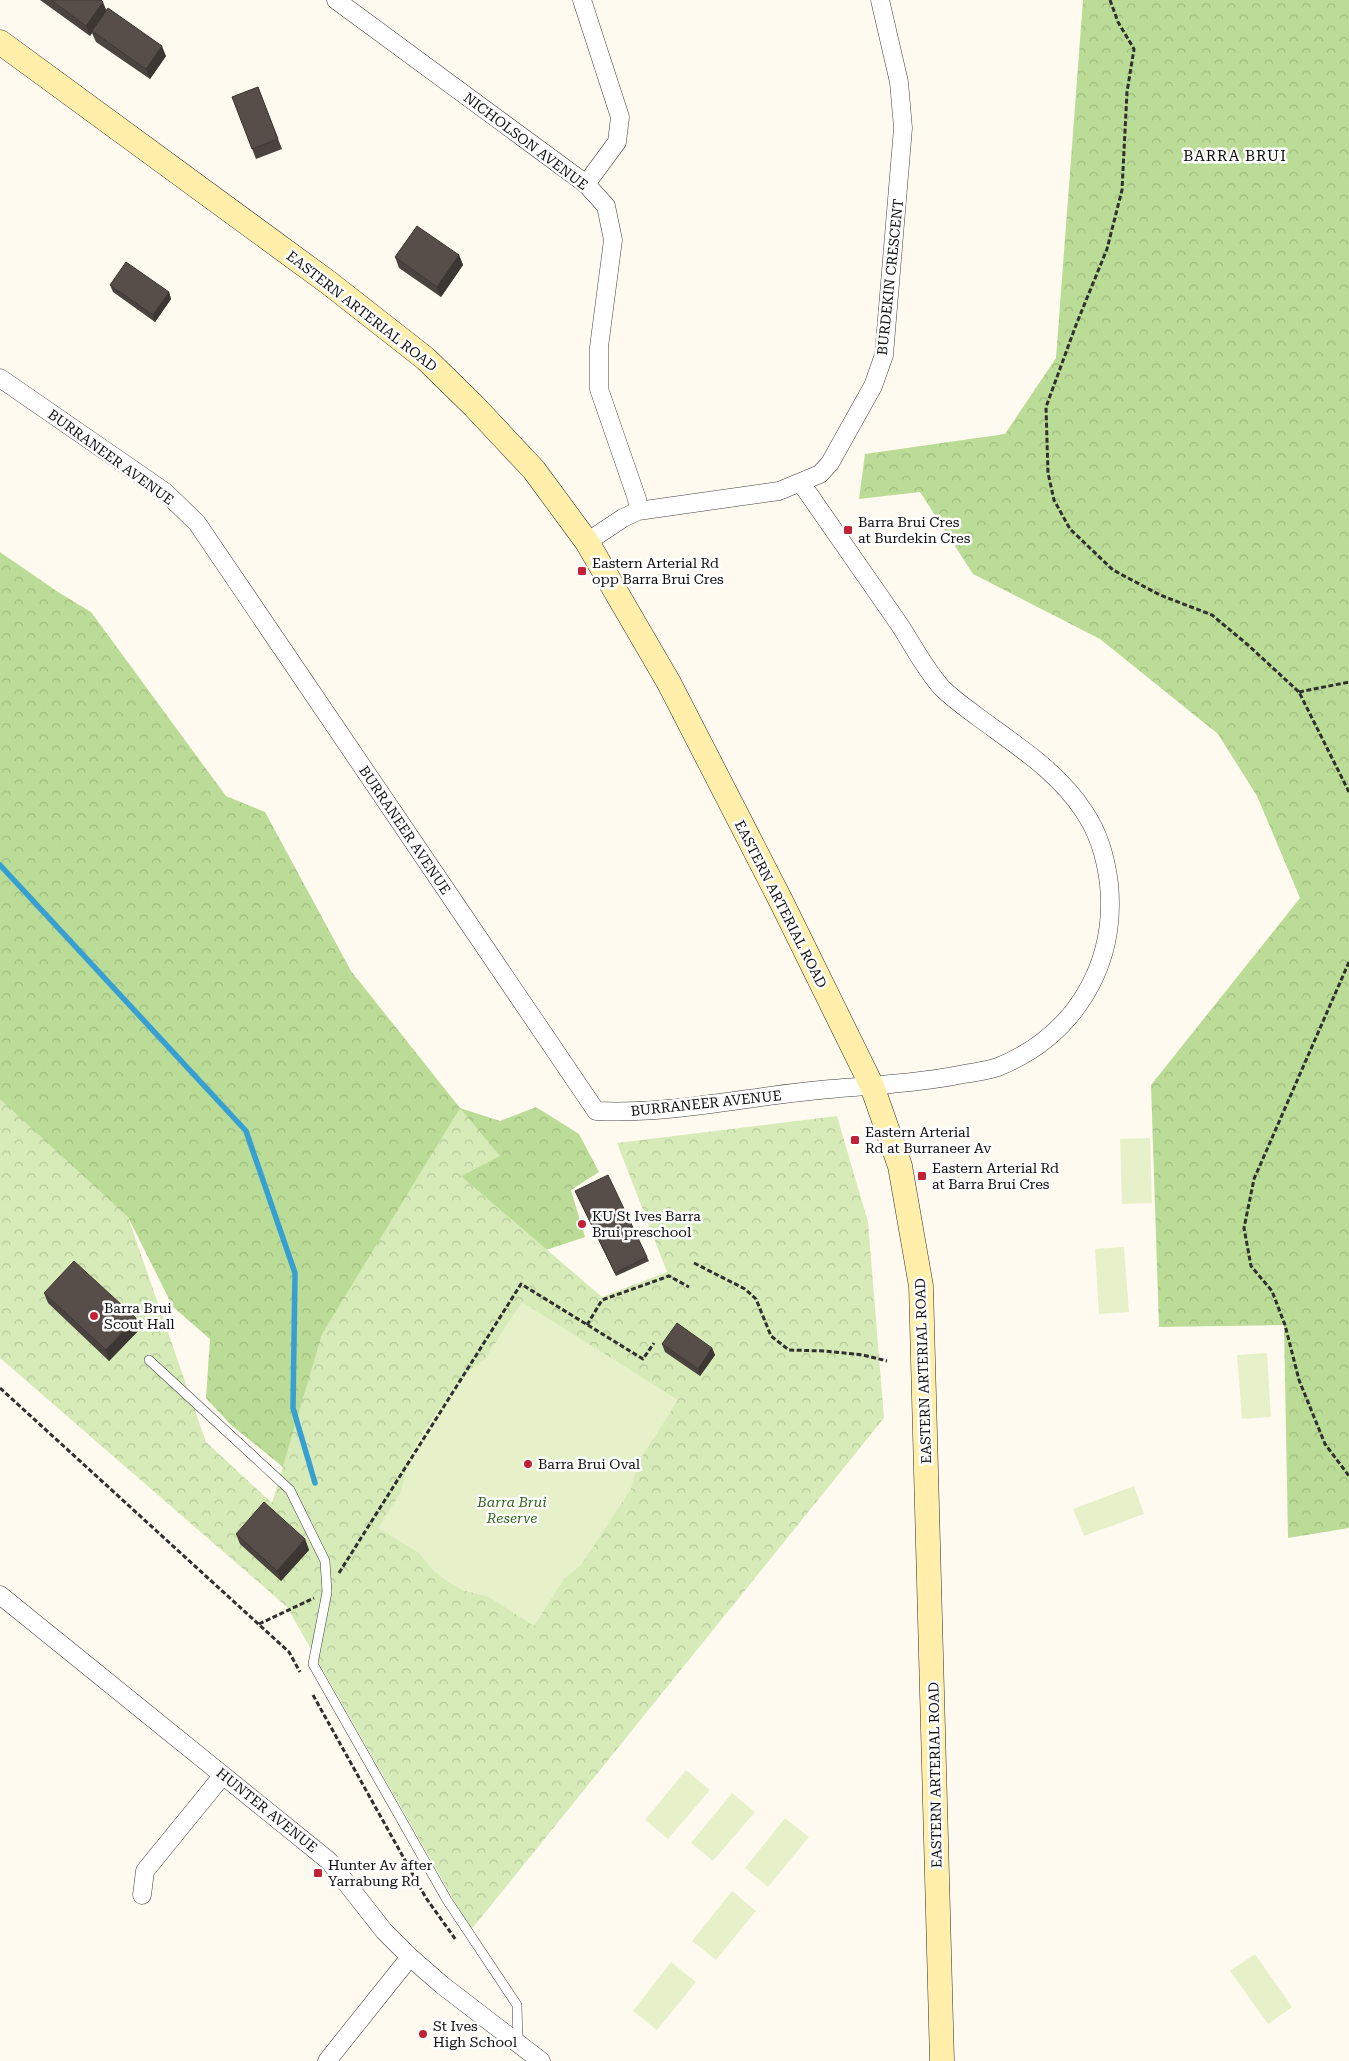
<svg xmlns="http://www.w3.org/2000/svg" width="1349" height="2061" viewBox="0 0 1349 2061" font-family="'Roboto Serif',serif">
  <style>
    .forest { fill: url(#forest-crowns) }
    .park { fill: url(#park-crowns) }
    .pitch { fill: #e7f1c9 }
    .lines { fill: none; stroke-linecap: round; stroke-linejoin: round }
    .stream { stroke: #379fd1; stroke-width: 5.5 }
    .lane-casing { stroke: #414141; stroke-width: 10 }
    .street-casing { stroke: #414141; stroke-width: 19 }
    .secondary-casing { stroke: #303030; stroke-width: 25 }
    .path { stroke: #303030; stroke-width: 3; stroke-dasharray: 5 2.5; stroke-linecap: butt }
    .lane { stroke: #fff; stroke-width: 9 }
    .street { stroke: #fff; stroke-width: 18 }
    .secondary { stroke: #ffefaa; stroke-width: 24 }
    .wall { fill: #4b4340 }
    .shaded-wall { fill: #3d3734 }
    .building { fill: #574e4a; stroke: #3d3734 }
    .poi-dot { fill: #c22236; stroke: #fff; stroke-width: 2 }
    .labels { text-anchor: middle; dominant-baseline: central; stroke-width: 5; stroke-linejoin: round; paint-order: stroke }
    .street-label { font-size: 14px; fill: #0e0e0e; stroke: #fff }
    .poi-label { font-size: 14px; fill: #0e0e0e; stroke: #fff; text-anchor: start }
    .park-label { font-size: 14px; font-style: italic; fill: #32671c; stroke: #fff }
    .neighbourhood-label { font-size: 15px; letter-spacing: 1px; fill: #0e0e0e; stroke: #fff }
  </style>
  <defs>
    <pattern id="forest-crowns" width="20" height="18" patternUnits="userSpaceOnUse" patternTransform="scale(1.25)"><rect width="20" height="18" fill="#bbdc96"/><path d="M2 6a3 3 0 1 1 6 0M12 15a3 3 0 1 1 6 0" fill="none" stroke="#a0bc80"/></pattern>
    <pattern id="park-crowns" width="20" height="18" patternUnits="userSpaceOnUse" patternTransform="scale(1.25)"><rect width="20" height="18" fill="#d6ebb7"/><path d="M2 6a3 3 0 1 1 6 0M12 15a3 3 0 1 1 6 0" fill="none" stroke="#b6c89c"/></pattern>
  </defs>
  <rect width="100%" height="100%" fill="#fffaef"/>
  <path class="forest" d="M1083,0H1349V1528L1288,1538L1284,1325L1159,1327L1151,1085L1300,898L1257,796L1218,734L1100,639L973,574L920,492L859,499L865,454L1005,434L1056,358Z
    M0,552L58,592L91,612L226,796L265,812L351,971L460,1108L500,1121L536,1107L579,1134L599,1172L571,1190L585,1237L531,1255L294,1476L231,1425L206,1398L210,1339L173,1307L128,1217L0,1342Z"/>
  <path class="park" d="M0,1099L128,1217L206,1442L272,1503L322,1334L460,1108L500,1156L461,1176L602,1297L667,1272L617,1143L837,1116L868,1222L884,1418L471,1930L287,1607L0,1358Z"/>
  <path class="pitch" d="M1150,1138L1152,1203L1122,1204L1120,1139Z
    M1124,1247L1129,1312L1099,1314L1095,1249Z
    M522,1302L678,1400L638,1463L631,1489L581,1565L564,1579L534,1626L489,1597L462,1590L448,1582L434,1571L419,1553L378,1528L401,1492L408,1459L426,1427L458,1382L470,1370L484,1360Z
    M1267,1353L1271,1417L1242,1419L1237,1355Z
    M1134,1486L1144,1514L1084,1536L1073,1509Z
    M686,1770L710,1790L668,1839L645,1820Z
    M732,1793L755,1812L713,1861L691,1843Z
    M785,1818L809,1837L768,1887L745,1868Z
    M732,1891L756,1911L716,1960L692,1941Z
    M1255,1954L1292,2007L1268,2024L1230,1971Z
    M671,1962L696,1982L657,2030L633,2011Z"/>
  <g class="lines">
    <path class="stream" d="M0,865L246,1131L295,1273L293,1408L315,1483"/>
    <defs>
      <path id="lane" d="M149,1360L290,1490L325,1561L327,1592L313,1664L447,1900L517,2005L518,2043"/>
      <path id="street" d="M336,0L586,184L606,206L613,240L599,347V389L637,499L638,511
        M582,0L620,117L617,142L586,184
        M0,378L165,492L197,523L596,1111C674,1115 753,1095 831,1089C876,1085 920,1083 964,1074C975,1072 987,1071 998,1067C1074,1036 1117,966 1109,884C1106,859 1099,834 1085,813C1059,772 1017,746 978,717C966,708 953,699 942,688C924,668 912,643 897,621C865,575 833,529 801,483
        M587,542L623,518L638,511L779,491L820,474L830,463L873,386L884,355L903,128L899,82L880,0
        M0,1595L329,1861L384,1931L410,1957L442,1985L541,2061
        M142,1895L145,1871L223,1775
        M327,2061L410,1957"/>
      <path id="secondary" d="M0,42L329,283L426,359L474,406L534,470L587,542L669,683L781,901L872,1086L900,1166L921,1286L942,2061"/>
    </defs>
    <use href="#lane" class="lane-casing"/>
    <use href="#street" class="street-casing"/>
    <use href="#secondary" class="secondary-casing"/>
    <path class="path" d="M1110,0L1118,22L1134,49L1127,92L1122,190L1107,249L1076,325L1046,407L1048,473L1054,500L1070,529L1113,570L1160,595L1212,615L1248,645L1299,692L1349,792
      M1299,692L1349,682
      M1349,962L1254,1179L1244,1228L1251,1266L1272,1291L1285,1325L1299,1380L1325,1444L1349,1476
      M694,1263L745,1289L756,1299L771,1336L789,1350L824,1351L863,1355L887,1361
      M587,1325L602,1300L669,1276L689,1287
      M0,1388L289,1652L300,1672
      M339,1573L521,1284L643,1359L654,1343
      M259,1624L314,1598
      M313,1695L426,1898L456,1940"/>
    <use href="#lane" class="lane"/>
    <use href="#street" class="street"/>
    <use href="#secondary" class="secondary"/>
  </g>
  <path class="wall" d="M40,0H101L106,10L166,56L150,79L96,42L92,33L90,36Z
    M258,87L282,149L256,159L232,97Z
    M459,255L463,265L441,297L399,268L395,257Z
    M110,285L169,292L171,299L155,322L113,292Z
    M575,1191L647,1257L649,1261L616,1276Z
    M44,1293L140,1329L109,1361L48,1303Z
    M662,1344L712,1348L715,1355L700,1376L665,1352Z
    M236,1534L305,1539L309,1550L281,1581L240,1544Z"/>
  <path class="shaded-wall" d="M103,2L107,12L92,31V33L90,36L86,26Z
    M162,46L166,56L150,79L146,69Z
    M459,255L463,265L441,297L437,287Z
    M169,292L171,299L155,322L153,315Z
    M136,1318L140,1329L109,1361L106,1350Z
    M712,1348L715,1355L700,1376L698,1369Z
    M305,1539L309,1550L281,1581L277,1571Z"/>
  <path class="building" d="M51,0H101L103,2L86,26Z
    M108,8L162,46L146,69L92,31Z
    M258,87L278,139L252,149L232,97Z
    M417,226L459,255L437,287L395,257Z
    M126,262L169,292L153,315L110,285Z
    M608,1175L647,1257L615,1273L575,1191Z
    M74,1261L136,1318L106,1350L44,1293Z
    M677,1323L712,1348L698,1369L662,1344Z
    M264,1502L305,1539L277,1571L236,1534Z"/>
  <g class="poi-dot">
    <rect x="843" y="525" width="10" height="10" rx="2.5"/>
    <rect x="577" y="566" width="10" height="10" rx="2.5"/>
    <rect x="850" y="1135" width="10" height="10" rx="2.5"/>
    <rect x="917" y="1171" width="10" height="10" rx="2.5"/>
    <circle cx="582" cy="1224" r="5"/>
    <circle cx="94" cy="1316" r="5"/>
    <circle cx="528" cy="1464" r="5"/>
    <rect x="313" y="1868" width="10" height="10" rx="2.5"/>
    <circle cx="423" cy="2034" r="5"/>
  </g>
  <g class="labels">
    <g class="street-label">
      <text transform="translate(526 141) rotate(37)">NICHOLSON AVENUE</text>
      <text transform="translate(890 277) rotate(-84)">BURDEKIN CRESCENT</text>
      <text transform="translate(362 311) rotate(38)">EASTERN ARTERIAL ROAD</text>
      <text transform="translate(111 457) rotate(36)">BURRANEER AVENUE</text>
      <text transform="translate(405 830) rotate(56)">BURRANEER AVENUE</text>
      <text transform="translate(781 904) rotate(63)">EASTERN ARTERIAL ROAD</text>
      <text transform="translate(706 1103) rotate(-6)">BURRANEER AVENUE</text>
      <text transform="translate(923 1371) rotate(-92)">EASTERN ARTERIAL ROAD</text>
      <text transform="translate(935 1775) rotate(-91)">EASTERN ARTERIAL ROAD</text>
      <text transform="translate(267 1810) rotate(39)">HUNTER AVENUE</text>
    </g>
    <g class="poi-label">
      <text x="858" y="522">Barra Brui Cres<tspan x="858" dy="16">at Burdekin Cres</tspan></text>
      <text x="592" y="563">Eastern Arterial Rd<tspan x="592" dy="16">opp Barra Brui Cres</tspan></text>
      <text x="865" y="1132">Eastern Arterial<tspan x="865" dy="16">Rd at Burraneer Av</tspan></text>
      <text x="932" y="1168">Eastern Arterial Rd<tspan x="932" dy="16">at Barra Brui Cres</tspan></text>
      <text x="592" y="1216">KU St Ives Barra<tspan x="592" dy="16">Brui preschool</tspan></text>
      <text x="104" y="1308">Barra Brui<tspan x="104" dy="16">Scout Hall</tspan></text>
      <text x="538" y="1464">Barra Brui Oval</text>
      <text x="328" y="1865">Hunter Av after<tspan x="328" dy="16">Yarrabung Rd</tspan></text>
      <text x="433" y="2026">St Ives<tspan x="433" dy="16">High School</tspan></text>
    </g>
    <g class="park-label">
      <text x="512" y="1502">Barra Brui<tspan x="512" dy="16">Reserve</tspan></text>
    </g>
    <g class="neighbourhood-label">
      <text x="1235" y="156">BARRA BRUI</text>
    </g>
  </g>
</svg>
